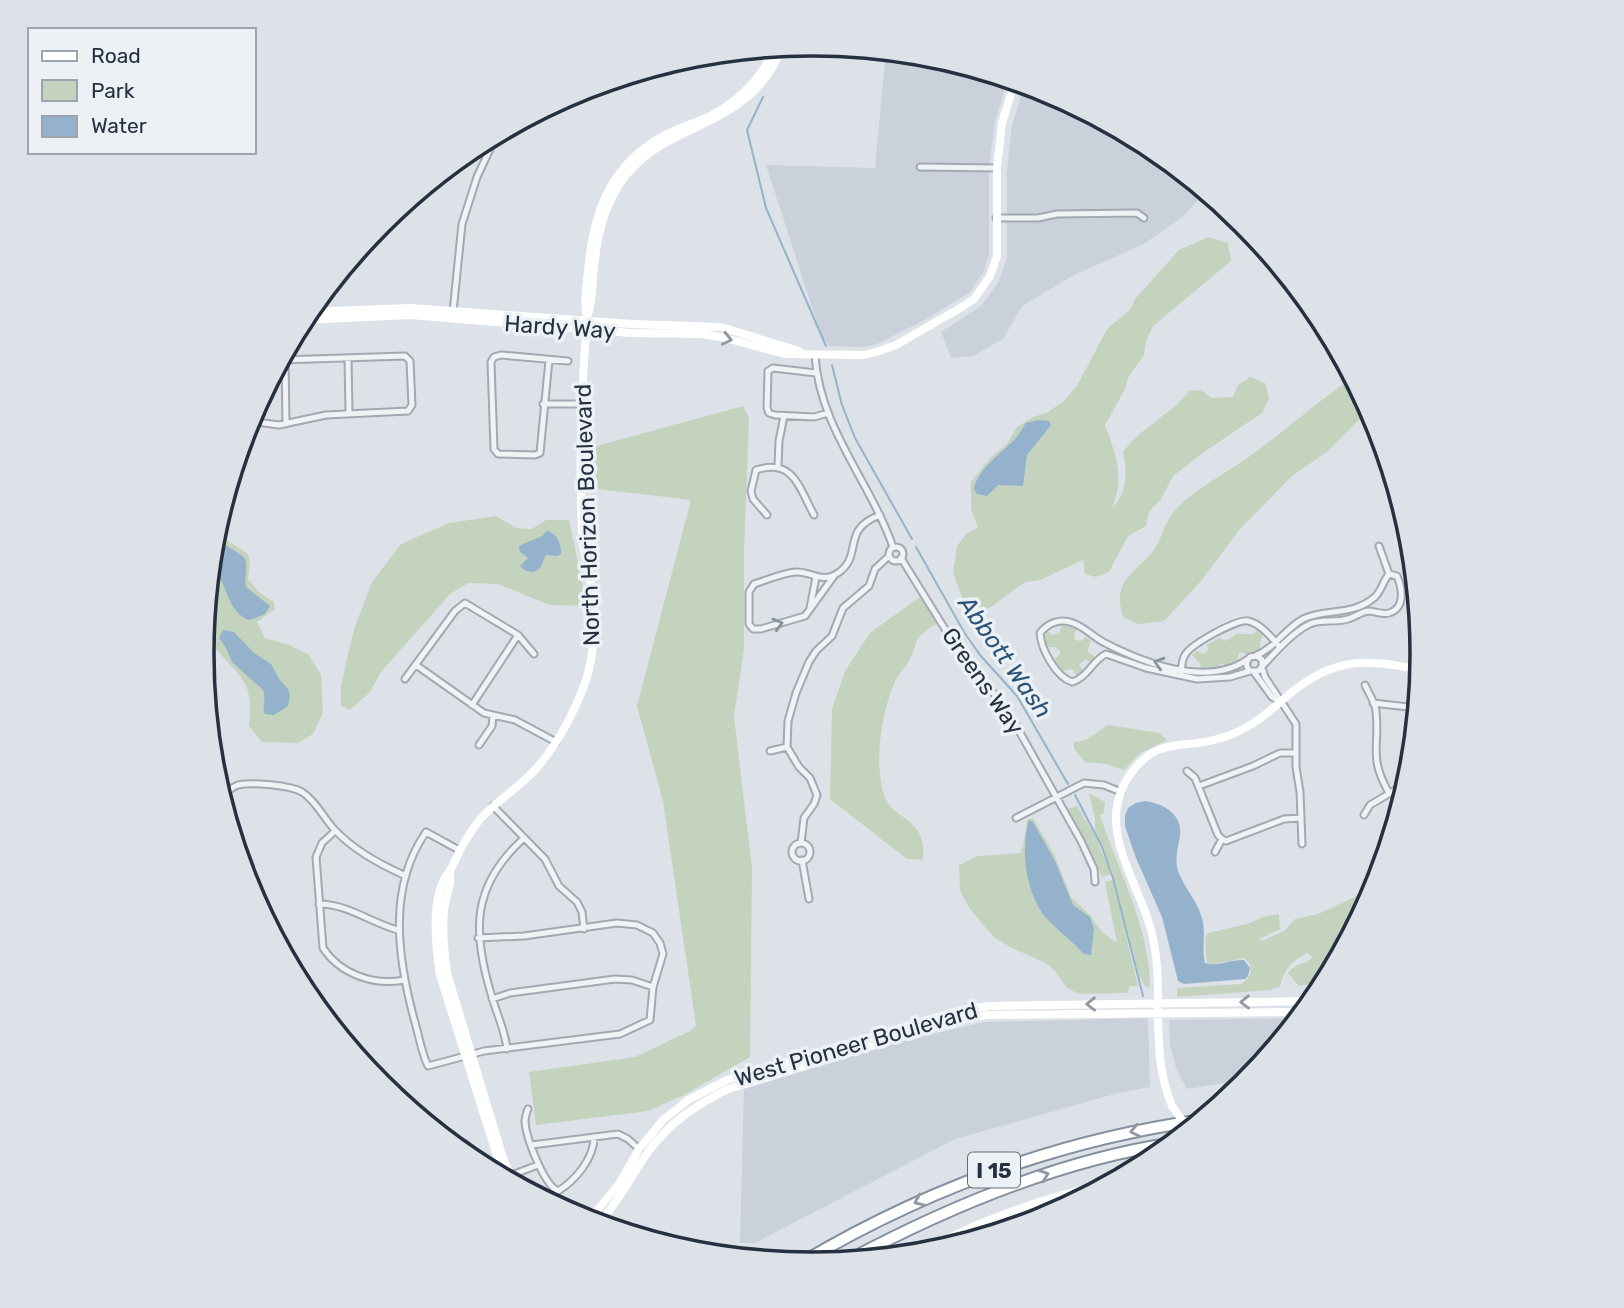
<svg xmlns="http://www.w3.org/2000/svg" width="1624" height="1308" viewBox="0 0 1624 1308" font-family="Rubik,sans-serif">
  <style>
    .built { fill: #cbd1da }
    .green { fill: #c4d3bd }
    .water { fill: #95b2cc }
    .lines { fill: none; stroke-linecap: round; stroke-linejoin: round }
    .stream { stroke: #95b2cc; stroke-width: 2 }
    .street-casing { stroke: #a2a9b2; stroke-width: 9 }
    .highway-casing { stroke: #8390a0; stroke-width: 14 }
    .street { stroke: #f0f3f6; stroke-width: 5 }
    .secondary { stroke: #fff; stroke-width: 8 }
    .highway { stroke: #fff; stroke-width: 10 }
    .secondary-bridge { stroke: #fff; stroke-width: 8 }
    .oneway { stroke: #9298a0 }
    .oneway2 { stroke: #8a929b }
    .labels { text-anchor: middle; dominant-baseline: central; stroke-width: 7; stroke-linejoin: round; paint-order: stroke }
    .shield { fill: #ecf1f6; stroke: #616a77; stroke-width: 2 }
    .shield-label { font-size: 21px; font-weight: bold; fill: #253040 }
    .street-label { font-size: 23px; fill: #253040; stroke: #ecf1f6 }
    .water-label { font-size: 24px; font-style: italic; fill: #2c5277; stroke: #ecf1f6 }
    .rim { fill: none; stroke: #253040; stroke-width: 3.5 }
  </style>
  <rect width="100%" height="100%" fill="#dde2e8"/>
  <path class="built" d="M886,51L931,56L1008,79L995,122L989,168V255L983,273L969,293L923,321L877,344L864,347L829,346L821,335L766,165L875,168Z
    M1025,84L1046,90L1151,147L1206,192L1181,218L1144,244L1074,275L1022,306L1003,339L973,356L951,358L941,332L981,306L999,281L1007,257V169L1012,125Z
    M1148,1018L1150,1087L1118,1093L955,1139L755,1243H740L744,1089L894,1043L984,1022Z
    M1299,1018L1249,1079L1187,1089L1176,1068L1170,1045L1169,1020Z"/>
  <path class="green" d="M1233,214L1244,223L1273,259C1255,250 1240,239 1231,219Z
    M1208,237L1228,243L1231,261L1153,326L1146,341L1144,355L1129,376L1124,391L1105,425C1116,454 1125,478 1112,508C1128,491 1127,474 1123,452C1141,427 1171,415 1189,391L1202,390L1211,398L1233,397L1238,385L1250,377L1265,383L1269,398L1262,413L1207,450L1173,476L1161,499L1149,512L1146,526L1128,536L1109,572L1096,577L1085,574L1083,560L1040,580L1025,582L988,609L977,608L962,597L953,573L957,546L966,534L978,528L971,509V482L990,458L1007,444L1017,427L1033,417L1048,412L1064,401L1078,384L1107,329L1130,310L1135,299L1179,250Z
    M1354,379L1370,409L1328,451L1292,476L1240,529L1202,580L1164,621L1138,624L1123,617C1113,584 1129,576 1150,555C1162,542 1164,521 1176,509C1197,487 1227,473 1250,456C1281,434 1309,409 1339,387Z
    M743,406L749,418L744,552V649L734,717L752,868L750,1057L684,1095L648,1111L536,1125L529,1072L635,1057L690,1031L696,1026L663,801L637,706L691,500L597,489L593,447Z
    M496,516L516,528L532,529L546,520H569L587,606L549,605L498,584L468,583L450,594L381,672L370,692L350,710L341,706V686L354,629L372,582L401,544L449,523Z
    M216,527L219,535L248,554L250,562L248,579L259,592L274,602L275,609L257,622L265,638L289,645L308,654L321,675L323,713L313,734L298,743L262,742L249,726C254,682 242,679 215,648L202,650Z
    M921,596L936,624C911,640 920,639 909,661C904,669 897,676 894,684C881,714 874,764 884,795C893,822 927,815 923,860L907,859L830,799L832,709L845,671L870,633Z
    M1062,625L1077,629L1074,634L1075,640L1081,641L1086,637L1091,641L1087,651L1096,658L1092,664L1085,659L1079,665L1084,671L1079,677L1072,669L1062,671L1055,659L1060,654V651L1055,647H1048L1044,639L1047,631L1052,635L1059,633Z
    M1257,630L1263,635L1260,641V653L1248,655L1240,652L1237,658L1242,662L1228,668L1222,663L1215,670L1202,671L1200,664L1192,655L1197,651L1204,654L1208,650L1207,645L1219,638L1225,641L1237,634H1254Z
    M1108,725L1160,733L1167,740L1139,754L1124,770L1106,764L1085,762L1074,749V742C1087,743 1097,731 1108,725Z
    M1089,793L1105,802L1104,813L1100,815C1118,871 1150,927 1150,987L1145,986L1139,976L1112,870L1095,830V818Z
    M1077,806L1096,838L1111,874L1102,877L1100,873L1089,847L1068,809Z
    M1033,818L1054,854L1071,897L1090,915L1101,931L1117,943L1105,882L1113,880L1138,986H1130L1127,993L1079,994L1067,988L1055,971L1046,963L1010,947L995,938L969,908L960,890L959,865L978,856L1020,853L1023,846L1027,820Z
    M1381,869L1376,888L1332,970L1322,982L1299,986L1288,973C1297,962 1305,965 1313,957L1307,953C1291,962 1285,968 1280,986L1270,990L1177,997V988L1242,984L1251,974L1250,964L1244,958L1214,964L1207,963L1205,939L1208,933L1247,924L1266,916L1279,914L1280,929L1259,939L1262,941L1284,931L1295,919L1318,914L1355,897Z"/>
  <path class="water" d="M1039,420L1049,421L1051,425L1027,455L1023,486L998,485L987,496L977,494L974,489C978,468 1003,452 1016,438C1020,433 1022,428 1026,423Z
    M547,531C556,532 562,545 561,554L557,556L546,555L540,568L534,572L526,571L520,566L528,558L520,552L519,546L542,536Z
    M214,534C222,546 242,553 245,559C248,565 244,579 246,587L270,606L265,614L250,620C233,616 228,595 221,580L216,579L209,581Z
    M223,630L234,632L253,652L271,664L279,679L288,689L290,695L288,706L274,715L265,714C261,706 267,699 263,690L232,662L226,648L219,638Z
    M1145,801C1162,803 1183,814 1180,835C1179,845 1175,855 1177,867C1180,882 1196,899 1201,915C1207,931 1201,947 1205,963C1218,967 1231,959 1244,960L1250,968L1248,976L1245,979L1184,984L1178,981L1162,917L1136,858L1125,826V816L1128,808L1136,803Z
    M1029,820L1033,822L1055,861L1073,905L1090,917L1094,929L1091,955L1084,954C1073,942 1060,932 1048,920C1026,896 1020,851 1029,820Z"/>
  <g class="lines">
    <path class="stream" d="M756,49L757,53
      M763,97L747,130L766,208L826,346
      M832,365L842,405L855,438L912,539
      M916,547L964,632L980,655L1017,696L1068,784
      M1075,795L1102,847L1113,878L1143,996"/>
    <defs>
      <path id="street" d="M920,167L997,168
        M996,218H1038L1057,214L1137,213L1144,218
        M453,312L462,224L477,177L497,134
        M815,355C819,427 870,481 893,547
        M348,358L349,413
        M285,360L286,424
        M549,360L540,453L535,455L498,454L494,449L491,362L494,357L501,355L568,361
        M816,373L773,368L768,371L767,408L769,413L775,415L814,417L828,413
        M543,404H581
        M248,421L279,425L326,415L408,411L412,405L410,361L405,356L281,360
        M778,466L779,441L784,416
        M767,515L753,499L751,491L756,470C794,458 799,488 814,515
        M889 554a7 7 0 1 1 14 0a7 7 0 1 1-14 0Z
        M901,558L966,663L1005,706L1081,841L1094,869L1095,882
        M834,576L805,616L761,629H753L749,624V592L754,584C767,580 782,573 796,572C811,571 822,584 838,573C864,555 840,530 880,515
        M810,608L816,577
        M1255,656C1275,648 1285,629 1303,619C1324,608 1352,617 1375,597C1382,590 1383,581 1389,574
        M1248,659C1208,688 1144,663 1105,643C1094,638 1085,627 1073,623C1060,618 1048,623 1040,633C1041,649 1056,677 1072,682C1087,678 1093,660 1106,654L1146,668L1197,679L1230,677L1250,671
        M416,665L484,713L515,720L556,742
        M1262,665V660L1257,656L1250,657C1245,662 1246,667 1250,671H1258C1271,657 1292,632 1310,624C1322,619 1335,623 1348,619C1355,617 1361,612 1368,611C1375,611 1382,615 1389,613C1406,608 1402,588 1397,576L1389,574L1379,546
        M1262,668L1265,677L1296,724V767L1300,792L1302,844
        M1181,671C1182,666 1182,659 1185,655C1191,644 1237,619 1248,621C1261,624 1270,636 1279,646
        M1254,672L1272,697L1281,702
        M405,679L455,611L465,603L518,635L534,654
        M1365,685C1369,694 1375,702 1376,711C1380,748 1368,756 1389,793
        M1373,703L1417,708
        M472,705L518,635
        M479,745L492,726L493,715
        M770,751L787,747
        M1187,771L1195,778L1218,835L1222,839L1215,852
        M1199,786L1253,766L1280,753H1296
        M221,799C226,793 230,788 238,785C251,782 290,785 302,792C316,801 323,817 334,829C353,850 381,865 406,876
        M493,806L545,859L559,886L577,902L582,912L584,929
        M1364,815L1370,805L1407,783
        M1016,818L1084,783L1104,785L1121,792
        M335,831L322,843L316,857L323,948C340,974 374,986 404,980
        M1222,839L1226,841L1284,819L1301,818
        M801,843L804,818L814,804L817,795L810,778L799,767L787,747L788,721L796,693L809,662L816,651L832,636L843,608L869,586L875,569L889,556
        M792 852a9 9 0 1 1 18 0a9 9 0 1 1-18 0Z
        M459,850L426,832C387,888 398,959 414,1019C419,1035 421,1052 428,1066L484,1051L620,1034L650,1020L653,987L663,954L660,943L653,933L637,925L617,923L524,936L478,938
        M802,860L809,899
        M319,904C348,904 371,923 398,930
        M492,999L510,993L615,979L632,980L653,987
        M507,1049C505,1030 497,1015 492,997C472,932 471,886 524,838
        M528,1109C527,1110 525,1120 525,1120C525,1136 544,1185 558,1191C576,1180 594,1158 594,1137
        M446,1139C462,1140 472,1144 473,1161
        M532,1145L618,1134L628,1139L639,1149
        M509,1176L538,1165
        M1023,1209L1028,1223"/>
      <path id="highway" d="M847,1261C948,1207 1059,1160 1174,1143
        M801,1263C924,1190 1059,1140 1202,1120"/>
    </defs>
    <use href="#street" class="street-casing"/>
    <use href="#highway" class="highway-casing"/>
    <use href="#street" class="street"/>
    <path class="secondary" d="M307,312L410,308L632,324L721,327L799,351
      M588,314C592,302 592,289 593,277C596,243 601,214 619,185C663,117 749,134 782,47
      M302,320L411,315L630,333L702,334L721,337L785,354L865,355L879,351L896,345L962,307L974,299L990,276L997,256V168L1002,123L1015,81
      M450,872C452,886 445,898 444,911C442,932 444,952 447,973L502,1155L513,1183
      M1172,1106C1167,1093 1163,1080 1161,1065C1154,1018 1164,970 1149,923C1139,890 1116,854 1116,818C1116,803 1122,785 1131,773C1159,735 1185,750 1221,738C1233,735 1244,729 1255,722C1271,712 1284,697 1300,686C1341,656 1374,660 1421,670
      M504,1178L440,975C436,949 431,904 444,880C446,875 450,872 452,867C460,849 469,832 482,817C498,800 518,788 534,771C558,744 574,714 586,680C595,652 596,618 592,590C589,571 583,552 582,533C579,462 581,391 587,320C584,304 586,288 588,272C593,213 610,164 665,135C680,127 696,123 710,116C737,103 764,76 775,47
      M588,1221L619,1184L639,1149L663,1120L688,1100L727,1080L961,1010L990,1006L1313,1001
      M598,1224C619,1202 631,1176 648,1152C670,1122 696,1105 728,1089L962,1019L988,1015L1304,1012
      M924,1253C970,1222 1055,1195 1110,1183"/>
    <use href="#highway" class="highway"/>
    <path class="secondary-bridge" d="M1172,1106L1189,1130"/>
  </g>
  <defs><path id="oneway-chevron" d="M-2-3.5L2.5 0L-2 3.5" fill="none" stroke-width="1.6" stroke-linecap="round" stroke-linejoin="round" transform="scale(1.75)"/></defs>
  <g class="oneway">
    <use href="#oneway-chevron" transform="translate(727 339) rotate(13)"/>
    <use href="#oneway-chevron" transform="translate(1245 1002) rotate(179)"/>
    <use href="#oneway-chevron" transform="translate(1091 1004) rotate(179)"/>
    <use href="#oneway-chevron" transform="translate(1135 1131) rotate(168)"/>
    <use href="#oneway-chevron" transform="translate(1044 1175) rotate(-19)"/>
    <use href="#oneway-chevron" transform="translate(919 1201) rotate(156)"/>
  </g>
  <g class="oneway2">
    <use href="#oneway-chevron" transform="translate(778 624) rotate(-16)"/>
    <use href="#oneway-chevron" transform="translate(1159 663) rotate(-163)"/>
  </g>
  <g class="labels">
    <rect class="shield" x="968" y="1152.5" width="52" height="35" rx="5"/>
    <g class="shield-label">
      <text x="994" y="1170">I 15</text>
    </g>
    <g class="street-label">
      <text transform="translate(560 327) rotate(4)">Hardy Way</text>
      <text transform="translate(587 515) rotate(-92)">North Horizon Boulevard</text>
      <text transform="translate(983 681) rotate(55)">Greens Way</text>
      <text transform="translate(856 1044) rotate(-16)">West Pioneer Boulevard</text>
    </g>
    <g class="water-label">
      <text transform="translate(1005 657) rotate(55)">Abbott Wash</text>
    </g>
  </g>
  <path d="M0 0H1624V1308H0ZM214 654a598 598 0 1 1 1196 0a598 598 0 1 1-1196 0Z" fill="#dce2e7" fill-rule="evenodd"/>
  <path class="rim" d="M214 654a598 598 0 1 1 1196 0a598 598 0 1 1-1196 0Z"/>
  <rect x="28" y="28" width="228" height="126" fill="#ecf1f6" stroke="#9ca4ad" stroke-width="2"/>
  <rect x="42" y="51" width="35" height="10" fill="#ffffff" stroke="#9ca4ad" stroke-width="2"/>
  <text x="91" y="63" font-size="21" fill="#253040">Road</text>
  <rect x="42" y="80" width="35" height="21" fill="#c4d3bd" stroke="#9ca4ad" stroke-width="2"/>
  <text x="91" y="98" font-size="21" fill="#253040">Park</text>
  <rect x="42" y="116" width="35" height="21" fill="#95b2cc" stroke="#9ca4ad" stroke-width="2"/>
  <text x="91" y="133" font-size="21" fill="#253040">Water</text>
</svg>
